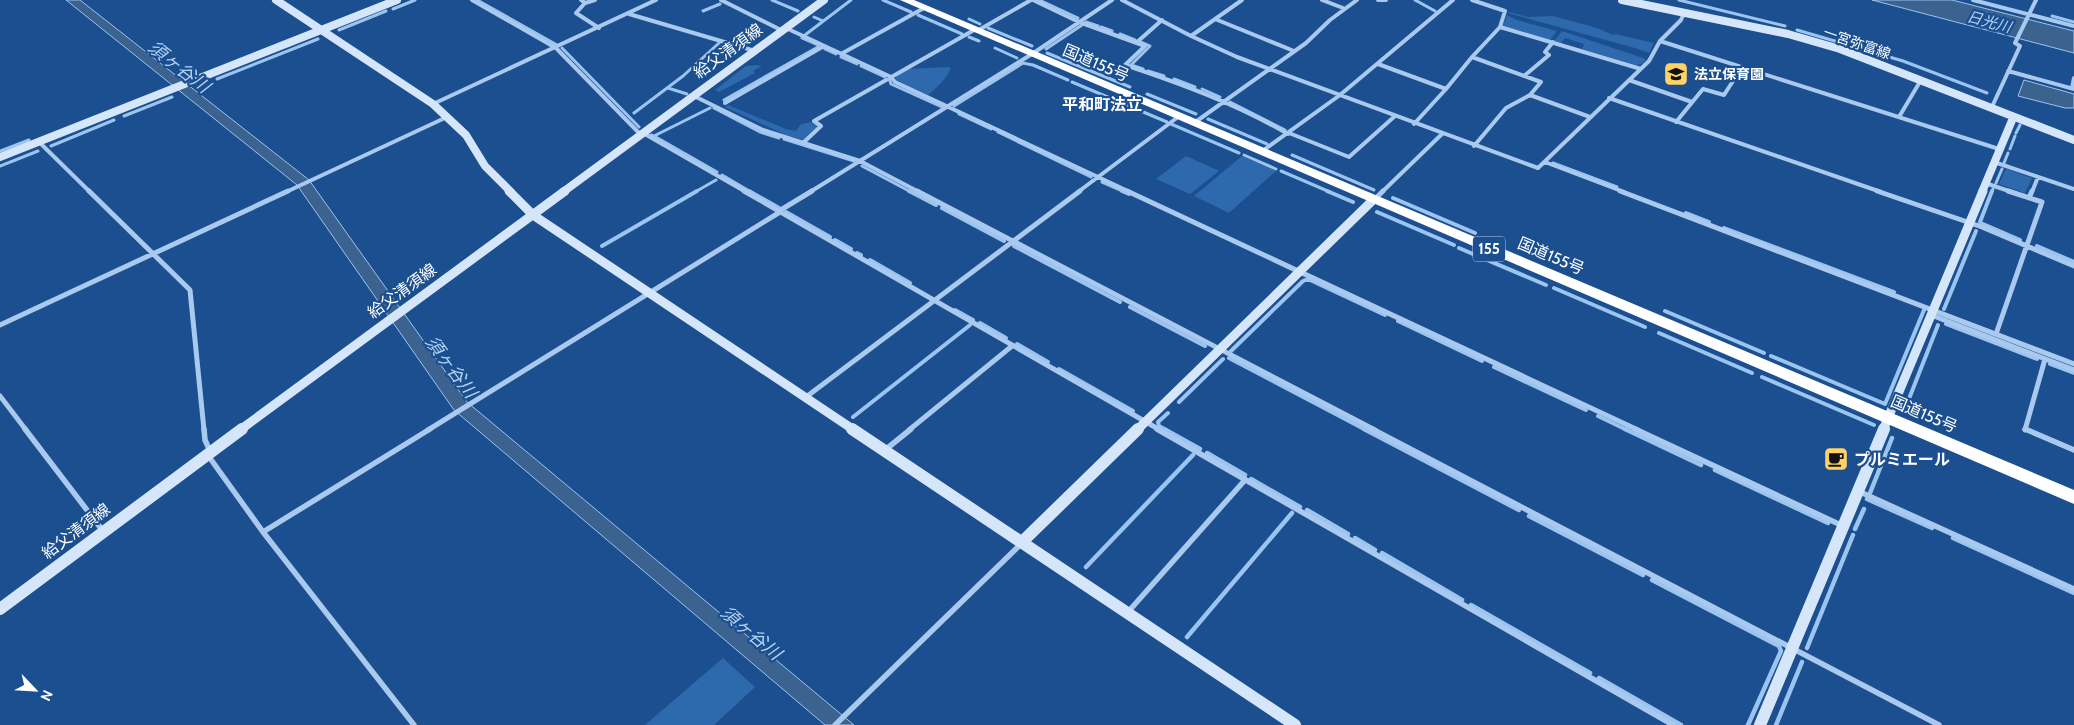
<svg xmlns="http://www.w3.org/2000/svg" width="2074" height="725" viewBox="0 0 2074 725" font-family="Cabin,'Noto Sans JP',sans-serif">
  <style>
    .green { fill: #2e69ad }
    .water { fill: #3c6290; stroke: #9cc4f0 }
    .lines { fill: none; stroke-linecap: round; stroke-linejoin: round }
    .stream-far2 { stroke: #9cc4f0; stroke-width: 3 }
    .stream-far1 { stroke: #9cc4f0; stroke-width: 4 }
    .stream { stroke: #9cc4f0; stroke-width: 4.5 }
    .street-far2 { stroke: #a9c9ee; stroke-width: 4 }
    .street-far1 { stroke: #a9c9ee; stroke-width: 5 }
    .street { stroke: #a9c9ee; stroke-width: 5.5 }
    .secondary-far2 { stroke: #d6e6fa; stroke-width: 8 }
    .secondary-far1 { stroke: #d6e6fa; stroke-width: 9 }
    .secondary { stroke: #d6e6fa; stroke-width: 12 }
    .highway { fill: #fff; fill-rule: evenodd }
    .labels { text-anchor: middle; dominant-baseline: central; stroke-width: 4.5; stroke-linejoin: round; paint-order: stroke }
    .far-street-label { font-size: 14px; fill: #fff; stroke: #1b4f8f }
    .far-poi-label { font-size: 14px; font-weight: bold; fill: #fff; stroke: #1b4f8f; text-anchor: start }
    .far-water-label { font-size: 15px; font-style: italic; fill: #b5d3f5; stroke: #1b4f8f }
    .shield { fill: #1b4f8f; stroke: #bbcadd; stroke-width: 1 }
    .shield-label { font-size: 15px; font-weight: bold; fill: #fff }
    .street-label { font-size: 16px; fill: #fff; stroke: #1b4f8f }
    .far-quarter-label { font-size: 16px; font-weight: bold; fill: #fff; stroke: #1b4f8f }
    .poi-label { font-size: 16px; font-weight: bold; fill: #fff; stroke: #1b4f8f; text-anchor: start }
    .water-label { font-size: 18px; font-style: italic; fill: #b5d3f5; stroke: #1b4f8f }
  </style>
  <rect width="100%" height="100%" fill="#1b4f8f"/>
  <path class="green" d="M1509,12L1528,17L1553,16L1597,28L1613,35L1615,34L1654,43L1649,53L1635,48L1508,13Z
    M1507,15L1517,20L1557,31L1550,40L1503,26Z
    M1562,31L1646,59L1642,64L1636,65L1582,49L1584,44L1565,38L1561,43L1554,41Z
    M756,65L762,66L753,71L755,73L719,92L715,90L746,66Z
    M948,67L951,68C945,80 938,87 928,95L896,80V76L907,69Z
    M728,105L786,129L796,131L801,124L811,122L818,126L804,140L786,135L725,107Z
    M1186,156L1219,171L1190,194L1156,179Z
    M1242,156L1276,171L1229,213L1194,196Z
    M2006,169L2032,178L2025,193L1999,184Z
    M723,658L755,687L714,725H645Z"/>
  <path class="water" d="M66,0H80L309,180L467,402L854,725H825L454,410L297,185Z
    M1872,0H1952L2074,31V53Z
    M2024,80L2074,94V108H2065L2018,96Z"/>
  <g class="lines">
    <path class="stream-far2" d="M477,0L557,45
      M772,0L798,11
      M883,0L911,12
      M1039,0L1078,18
      M1415,0L1435,11
      M1679,0L1785,26
      M393,9L415,0
      M703,11L720,4
      M918,15L962,34
      M2052,16L2074,22
      M814,17L823,21
      M969,19L980,24
      M1086,22L1098,26
      M1101,27L1112,31
      M988,28L1032,46
      M339,30L386,11
      M1797,30L1903,61L1987,93
      M1120,34L1135,40
      M805,35L851,0
      M969,37L979,41
      M802,38L818,45
      M1141,42L1150,46L1131,65L1143,69
      M562,48L639,127
      M995,48L1017,58
      M825,49L836,54
      M1046,49L1082,25
      M1047,53L1130,87
      M841,57L857,64
      M861,66L885,77
      M1148,71L1164,76
      M217,79L318,39
      M1174,79L1195,87
      M890,81L891,84L942,107
      M1072,82L1167,122
      M202,85L208,83
      M668,88L687,94
      M1202,89L1220,97
      M1147,94L1196,114
      M724,100L818,47
      M1230,102L1285,130
      M954,106L1023,63L1033,65L1068,80
      M714,108L760,132L779,138
      M634,113L683,76L719,43
      M959,114L991,129
      M124,116L172,97
      M1208,119L1267,144
      M1171,124L1239,153
      M998,132L1091,177
      M2016,133L2020,125
      M651,135L654,136L710,108
      M654,136L717,172
      M784,139L854,161
      M51,146L114,120
      M2010,149L2015,136
      M0,151L29,140
      M1244,155L1276,169
      M1292,155L1374,190
      M1553,163L1617,187
      M2004,163L2008,153
      M0,166L38,151
      M862,166L911,192
      M1281,171L1330,192
      M722,175L751,192
      M1102,182L1125,192
      M1996,183L2002,169
      M695,192L716,180
      M1992,192L1993,189"/>
    <path class="stream-far1" d="M749,191L779,208
      M909,191L936,205
      M1122,191L1129,194
      M1327,191L1353,202
      M1393,198L1475,233
      M942,208L1004,241
      M786,212L830,237
      M1377,212L1454,245
      M1686,213L1709,222
      M1980,222L1992,191
      M1983,224L2020,240
      M1724,228L1894,292
      M835,240L851,249
      M602,246L697,191
      M1014,246L1120,302
      M2037,246L2074,262
      M1459,248L1546,285
      M857,253L861,255
      M870,260L910,283
      M1554,288L1645,327
      M1130,307L1205,346
      M1944,309L1976,231
      M955,310L973,320
      M1665,311L1764,353
      M1398,321L1482,361
      M980,323L1006,338
      M1946,324L2037,359
      M1659,333L1752,373
      M1017,344L1048,362
      M1231,351L1303,281L1308,279L1385,315
      M1771,356L1885,404L1924,310
      M1229,358L1366,430
      M2050,364L2074,373
      M1494,367L1586,410
      M1059,369L1133,411
      M1762,377L1874,425
      M1179,402L1223,359
      M1905,409L1938,325
      M1598,416L1627,430
      M853,417L970,325
      M1166,430L1159,426L1158,422L1168,413"/>
    <path class="stream" d="M1164,429L1200,449
      M1364,429L1519,510
      M1625,429L1701,465
      M1207,453L1245,475
      M1715,470L1828,523
      M1251,479L1300,507
      M1870,493L1892,438
      M1867,499L1932,528
      M1307,510L1348,534
      M1529,516L1643,575
      M1855,529L1864,509
      M1355,538L1375,550
      M1953,538L2074,593
      M1382,553L1462,600
      M1086,567L1193,455
      M1652,580L1779,646L1781,651L1748,725
      M1471,605L1590,673
      M1187,637L1292,513
      M1807,648L1853,535
      M1599,678L1681,725
      M1776,725L1802,662"/>
    <path class="street-far2" d="M472,0L556,48L641,135
      M581,0L585,3L576,13L599,28
      M721,0L783,31
      M1033,0L1079,22L1145,46L1125,65C1182,84 1236,104 1288,134
      M1122,0L1191,36L1237,57L1538,168L1649,61L1660,41L1681,20L1684,13
      M1322,0L1343,8
      M1378,0H1386
      M1472,0L1505,11L1500,27L1472,57
      M1973,0L2074,26
      M585,3L595,0
      M629,14L755,51
      M1215,19L1294,51
      M1500,27L1641,69
      M786,28L891,77L895,82L1130,192
      M977,31L1031,0
      M1191,36L1242,0
      M1660,41L1999,149
      M1136,43L1162,20
      M841,54L924,8
      M1378,64L1446,89L1472,57L1541,82L1530,95L1506,108L1474,146
      M2008,71L2074,89
      M1524,76L1549,55L1545,52L1553,42
      M1629,80L1692,102
      M2072,88L2074,78
      M1530,95L1590,117
      M694,96L763,130L860,161L919,192
      M1609,98L1881,192
      M725,103L824,46
      M433,104L656,0
      M1991,109L2020,46L2015,43L2036,0
      M1899,117L1921,80
      M1676,122L1703,89L1724,95L1742,67
      M1194,123L1306,43L1330,20L1357,0
      M1414,124L1446,89
      M643,133L746,192
      M1289,133L1349,157L1395,116
      M38,141L90,192
      M803,143L821,126L814,121L974,30
      M1261,152L1340,95L1453,0
      M1545,162L1624,192
      M1994,162L2074,189
      M1985,183L2012,192
      M286,192L447,117
      M810,192L1032,54L1112,0
      M1078,192L1178,117
      M1382,192L1442,134
      M2032,192L2038,177"/>
    <path class="street-far1" d="M89,191L190,290L204,430
      M744,191L1160,430
      M917,191L1375,430
      M1127,191L1638,430
      M1620,191L2074,364
      M1877,191L1982,227L2074,266
      M2029,198L2032,191
      M1374,200L1383,191
      M779,211L812,191
      M1931,315L2074,370
      M0,325L288,191
      M1996,334L2042,202L2008,191
      M0,396L26,430
      M806,397L1080,191
      M428,430L780,212
      M909,430L1012,346
      M2025,430L2045,359"/>
    <path class="street" d="M25,429L103,531
      M204,429L205,440L210,451
      M1157,429L1673,725
      M1372,429L1939,725
      M1635,429L1843,526
      M2025,429L2074,450
      M885,450L911,429
      M207,454L263,532L414,725
      M1858,491L2074,589
      M263,532L430,429
      M1128,612L1245,480
      M835,725L1022,543"/>
    <path class="secondary-far2" d="M276,0L433,104L466,135L485,166L511,192
      M1622,0L1788,34L1840,49L2074,140
      M0,157L397,0
      M563,192L824,0
      M1982,192L2013,118"/>
    <path class="secondary-far1" d="M509,191L533,215L854,430
      M240,430L565,191
      M1137,430L1373,200
      M1883,430L1983,191"/>
    <path class="secondary" d="M852,429L1295,725
      M1022,542L1138,429
      M0,609L242,429
      M1760,725L1884,429"/>
    <path class="highway" d="M900,0H914L2074,490V504Z"/>
  </g>
  <defs>
    <symbol id="school-square" viewBox="-11 -11 22 22"><rect x="-9" y="-9" width="18" height="18" rx="4" fill="#ffd166" stroke="#1b4f8f"/><path d="M0-5L7-2L0 1L-7-2ZM-4 1L0 2.5L4 1V4Q0 6-4 4Z" fill="#111"/></symbol>
    <symbol id="cafe-square" viewBox="-11 -11 22 22"><rect x="-9" y="-9" width="18" height="18" rx="4" fill="#ffd166" stroke="#1b4f8f"/><path d="M-5.5-4.5H6V0H3Q3 3.5 0 3.5H-2.5Q-5.5 3.5-5.5 0ZM3-3.2v2h1.7v-2ZM-6 4.5H4V6H-6Z" fill="#111"/></symbol>
  </defs>
  <g fill-rule="evenodd">
    <use href="#school-square" x="1662" y="60" width="28" height="28"/>
    <use href="#cafe-square" x="1822" y="445" width="28" height="28"/>
  </g>
  <g class="labels">
    <g class="far-street-label">
      <text transform="translate(1857 43) rotate(19)">一宮弥富線</text>
    </g>
    <g class="far-poi-label">
      <text x="1694" y="74">法立保育園</text>
    </g>
    <g class="far-water-label">
      <text transform="translate(1989 22) rotate(15)">日光川</text>
    </g>
    <rect class="shield" x="1473" y="236.5" width="32" height="25" rx="4"/>
    <g class="shield-label">
      <text x="1489" y="249">155</text>
    </g>
    <g class="street-label">
      <text transform="translate(728 51) rotate(-36)">給父清須線</text>
      <text transform="translate(1096 63) rotate(23)">国道155号</text>
      <text transform="translate(1551 256) rotate(23)">国道155号</text>
      <text transform="translate(402 291) rotate(-36)">給父清須線</text>
      <text transform="translate(1924 414) rotate(23)">国道155号</text>
      <text transform="translate(76 531) rotate(-37)">給父清須線</text>
    </g>
    <g class="far-quarter-label">
      <text x="1102" y="104">平和町法立</text>
    </g>
    <g class="poi-label">
      <text x="1854" y="459">プルミエール</text>
    </g>
    <g class="water-label">
      <text transform="translate(179 67) rotate(38)">須ヶ谷川</text>
      <text transform="translate(451 367) rotate(53)">須ヶ谷川</text>
      <text transform="translate(751 633) rotate(40)">須ヶ谷川</text>
    </g>
  </g>
  <g transform="translate(35 690) rotate(115)" stroke="#1b4f8f" stroke-width="4" paint-order="stroke">
  <path d="M0-4L9 19L0 12L-9 19Z" fill="#ffffff"/>
  <text y="-8" font-size="14" font-weight="bold" text-anchor="middle" fill="#ffffff">N</text>
  </g>
</svg>
